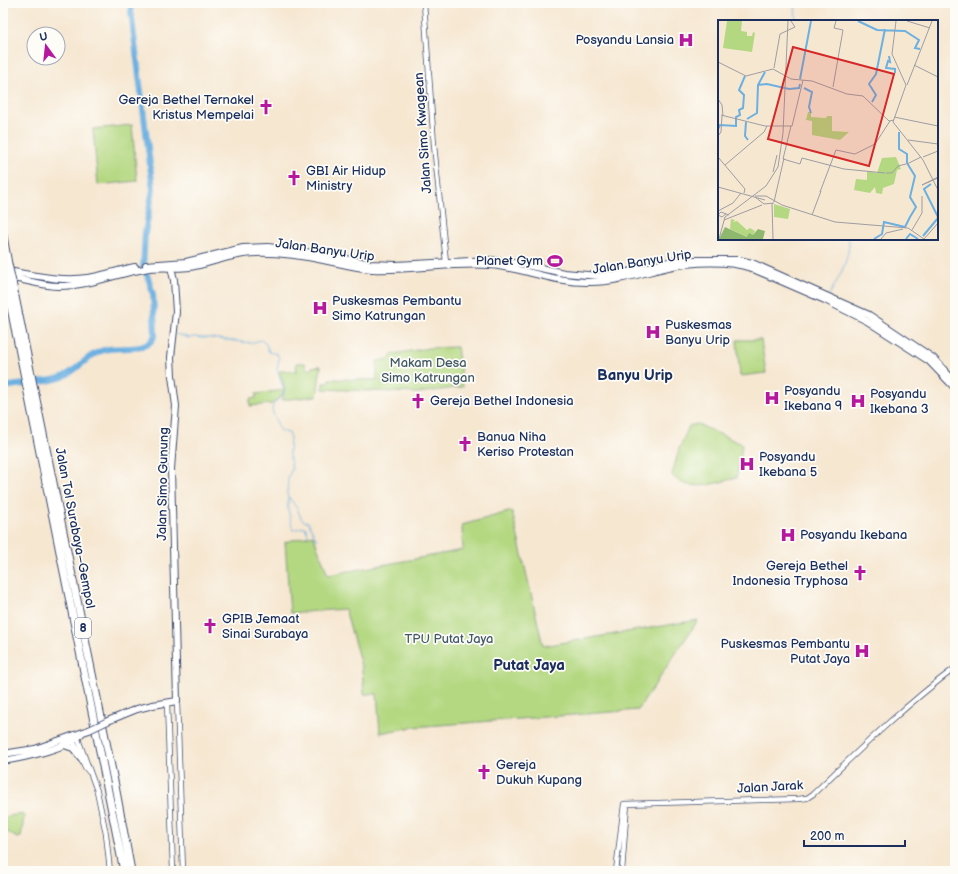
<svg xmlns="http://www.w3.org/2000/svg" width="958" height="874" viewBox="0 0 958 874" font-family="'Balsamiq Sans',sans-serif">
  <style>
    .green { fill: #b4d881; stroke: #688470 }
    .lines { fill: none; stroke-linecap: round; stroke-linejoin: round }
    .stream { stroke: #6cb0e1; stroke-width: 1 }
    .river { stroke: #6cb0e1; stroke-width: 6 }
    .minor-casing { stroke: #3c4b6f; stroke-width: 6 }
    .major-casing { stroke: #3c4b6f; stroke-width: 8 }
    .highway-casing { stroke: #3c4b6f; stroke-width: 9 }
    .minor { stroke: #fff; stroke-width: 4.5 }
    .major { stroke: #fff; stroke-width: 6 }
    .highway { stroke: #fff; stroke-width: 7 }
    .major-bridge-casing { stroke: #3c4b6f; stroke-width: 8; stroke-linecap: butt }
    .highway-bridge-casing { stroke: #3c4b6f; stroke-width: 9; stroke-linecap: butt }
    .major-bridge { stroke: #fff; stroke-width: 6 }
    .highway-bridge { stroke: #fff; stroke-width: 7 }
    .labels { text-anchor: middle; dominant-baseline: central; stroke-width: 3.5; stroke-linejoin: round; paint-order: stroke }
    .shield { fill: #fdfcf7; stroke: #5f6c8c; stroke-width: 1 }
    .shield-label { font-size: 12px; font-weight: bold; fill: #1b2f5e }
    .poi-label { font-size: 13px; fill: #1b2f5e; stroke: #fdfcf7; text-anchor: start }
    .street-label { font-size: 13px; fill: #1b2f5e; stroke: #fdfcf7 }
    .park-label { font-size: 13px; fill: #415967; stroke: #fdfcf7 }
    .quarter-label { font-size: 15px; font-weight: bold; fill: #1b2f5e; stroke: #fdfcf7 }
    .inset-river { fill: none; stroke: #6cb0e1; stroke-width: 2 }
    .inset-road { fill: none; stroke: #9e9da3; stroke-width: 1 }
    .view { fill: #d62828; fill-opacity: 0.15; stroke: #d62828; stroke-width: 2 }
    .inset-edge { fill: none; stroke: #1b2f5e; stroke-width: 2 }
  </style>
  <rect width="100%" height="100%" fill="#fdfcf7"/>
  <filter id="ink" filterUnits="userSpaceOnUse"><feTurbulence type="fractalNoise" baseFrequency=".025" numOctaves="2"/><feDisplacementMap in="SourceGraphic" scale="8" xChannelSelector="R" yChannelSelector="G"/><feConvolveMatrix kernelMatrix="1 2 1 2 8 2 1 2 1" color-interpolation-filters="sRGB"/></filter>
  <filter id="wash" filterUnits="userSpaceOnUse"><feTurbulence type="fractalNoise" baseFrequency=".012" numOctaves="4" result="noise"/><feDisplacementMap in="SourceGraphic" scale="16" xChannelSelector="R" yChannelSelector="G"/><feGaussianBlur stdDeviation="0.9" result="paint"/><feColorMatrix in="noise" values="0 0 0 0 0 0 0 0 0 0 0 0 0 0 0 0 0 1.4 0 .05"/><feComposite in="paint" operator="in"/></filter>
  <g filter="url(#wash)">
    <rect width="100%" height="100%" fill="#f6e7d1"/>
    <path class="green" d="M132,125L137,181L98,185L93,129Z
      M737,340H761L766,373L740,376Z
      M457,347L463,387L419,393L323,389V383H329V379L377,380V361L389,359L393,354L429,348Z
      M296,363H305L307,370L312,369V367L321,366L317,396L281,400C288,390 282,381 279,371H297Z
      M283,390V394L272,404L250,406V399L256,398V394Z
      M697,424L742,444L740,464L736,478C715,483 688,494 672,475L679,449L689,426Z
      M512,511L543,646L698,620L638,710L413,727L380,733L377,694H364L362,669L345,609L290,613L285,542L313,535L328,575L463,550L462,525Z
      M22,814L24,817L21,837L17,838L3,829V817Z"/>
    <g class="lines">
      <path class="stream" d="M795,3L796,21
        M178,289V302
        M829,295C839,278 850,259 849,239
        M176,334L189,338L194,337L202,338H210L251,343L261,340L266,344L269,352L277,354L279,358L277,370L284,390L283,395L273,405L272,410L280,431L289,433L290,436L289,454L292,469L288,478L287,495L297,508L301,518L304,521L308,522L317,540
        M288,497V509L293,530L305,527L309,536"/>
      <path class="river" d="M3,387C20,384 44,383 60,378C77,372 87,354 104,350C120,345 149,355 155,334L153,294L148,277L143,268L145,233L153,189L130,3"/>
    </g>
  </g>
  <g filter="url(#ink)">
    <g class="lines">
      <defs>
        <path id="minor" d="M424,3L434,145L446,262
          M177,701L183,871
          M167,703L173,871
          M77,736L97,791L106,834L110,871
          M72,738L85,767L89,772
          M616,871L624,804L798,799L807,798L813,794C859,750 904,706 955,668
          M622,871L627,804"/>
        <path id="major" d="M146,265L186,262L243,248L268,247L321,254L371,264L396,265L490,260L521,264L564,273L599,276L616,274L633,271L668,262L683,260H739L752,263L869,315L933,358L955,382
          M7,271C33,275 61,282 87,278C103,276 119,270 135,267
          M7,277C23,279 43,286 59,286C88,286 115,274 144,269C159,266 175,269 190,267C212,263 233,253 256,253C280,252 304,256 328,261C342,264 357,268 372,269C411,271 451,262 490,265C524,268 554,283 590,282C617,282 642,273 668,267C692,262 728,260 751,268L825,300L867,321L929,361L955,388
          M110,720L137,709L153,705L177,701L171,469L176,406L172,376L171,357L176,312L174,280L171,267
          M64,745L73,748L81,758
          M3,754L35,749L89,730
          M3,761C21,758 71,748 81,734"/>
        <path id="highway" d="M3,236L8,264
          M12,282L115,786L131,871
          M6,283L124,871"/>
      </defs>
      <use href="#minor" class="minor-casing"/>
      <use href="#major" class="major-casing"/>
      <use href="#highway" class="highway-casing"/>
      <use href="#minor" class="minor"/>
      <use href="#major" class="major"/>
      <use href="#highway" class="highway"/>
      <defs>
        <path id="major-bridge" d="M89,730L110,720"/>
        <path id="highway-bridge" d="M8,264L12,282
          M3,267L6,283"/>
      </defs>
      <use href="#major-bridge" class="major-bridge-casing"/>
      <use href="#highway-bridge" class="highway-bridge-casing"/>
      <use href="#major-bridge" class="major-bridge"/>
      <use href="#highway-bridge" class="highway-bridge"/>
    </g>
  </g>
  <defs>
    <symbol id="hospital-bare" viewBox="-9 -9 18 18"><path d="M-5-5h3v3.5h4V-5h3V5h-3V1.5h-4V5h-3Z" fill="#b5179e" stroke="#fdfcf7" stroke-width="2.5" paint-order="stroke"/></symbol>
    <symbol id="church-bare" viewBox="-9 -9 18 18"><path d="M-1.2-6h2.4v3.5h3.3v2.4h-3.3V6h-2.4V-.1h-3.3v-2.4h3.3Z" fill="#b5179e" stroke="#fdfcf7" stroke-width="2.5" paint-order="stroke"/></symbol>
    <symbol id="stadium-bare" viewBox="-9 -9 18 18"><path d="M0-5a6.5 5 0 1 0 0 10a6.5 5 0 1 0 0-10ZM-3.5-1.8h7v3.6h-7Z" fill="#b5179e" stroke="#fdfcf7" stroke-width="2.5" paint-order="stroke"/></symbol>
  </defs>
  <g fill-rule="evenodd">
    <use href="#hospital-bare" x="675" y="29" width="22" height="22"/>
    <use href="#church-bare" x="255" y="96" width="22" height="22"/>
    <use href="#church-bare" x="283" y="167" width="22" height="22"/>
    <use href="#stadium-bare" x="544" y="250" width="22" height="22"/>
    <use href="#hospital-bare" x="309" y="297" width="22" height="22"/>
    <use href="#hospital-bare" x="642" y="321" width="22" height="22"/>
    <use href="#hospital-bare" x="761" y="387" width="22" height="22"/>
    <use href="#church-bare" x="407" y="390" width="22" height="22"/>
    <use href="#hospital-bare" x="847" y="390" width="22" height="22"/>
    <use href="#church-bare" x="454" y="433" width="22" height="22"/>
    <use href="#hospital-bare" x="736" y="453" width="22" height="22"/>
    <use href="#hospital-bare" x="777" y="524" width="22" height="22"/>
    <use href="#church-bare" x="849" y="562" width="22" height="22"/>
    <use href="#church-bare" x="199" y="615" width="22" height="22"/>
    <use href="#hospital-bare" x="851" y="640" width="22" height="22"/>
    <use href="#church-bare" x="473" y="761" width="22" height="22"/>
  </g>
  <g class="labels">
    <rect class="shield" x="75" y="618" width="16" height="20" rx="3"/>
    <g class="shield-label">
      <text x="83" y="628">8</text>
    </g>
    <g class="poi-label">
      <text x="674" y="40" text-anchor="end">Posyandu Lansia</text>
      <text x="254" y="100" text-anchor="end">Gereja Bethel Ternakel<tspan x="254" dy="15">Kristus Mempelai</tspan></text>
      <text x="306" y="171">GBI Air Hidup<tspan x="306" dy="15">Ministry</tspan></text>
      <text x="543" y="261" text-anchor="end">Planet Gym</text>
      <text x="332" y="301">Puskesmas Pembantu<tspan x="332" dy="15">Simo Katrungan</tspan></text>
      <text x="665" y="325">Puskesmas<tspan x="665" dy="15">Banyu Urip</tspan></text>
      <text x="784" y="391">Posyandu<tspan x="784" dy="15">Ikebana 9</tspan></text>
      <text x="870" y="394">Posyandu<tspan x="870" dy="15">Ikebana 3</tspan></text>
      <text x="430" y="401">Gereja Bethel Indonesia</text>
      <text x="477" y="437">Banua Niha<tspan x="477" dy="15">Keriso Protestan</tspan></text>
      <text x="759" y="457">Posyandu<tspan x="759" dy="15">Ikebana 5</tspan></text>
      <text x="800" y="535">Posyandu Ikebana</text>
      <text x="848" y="566" text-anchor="end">Gereja Bethel<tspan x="848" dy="15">Indonesia Tryphosa</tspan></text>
      <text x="222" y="619">GPIB Jemaat<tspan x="222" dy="15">Sinai Surabaya</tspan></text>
      <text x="850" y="644" text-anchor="end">Puskesmas Pembantu<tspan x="850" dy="15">Putat Jaya</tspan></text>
      <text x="496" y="765">Gereja<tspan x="496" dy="15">Dukuh Kupang</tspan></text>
    </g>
    <g class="street-label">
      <text transform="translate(423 133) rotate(-94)">Jalan Simo Kwagean</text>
      <text transform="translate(325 250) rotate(8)">Jalan Banyu Urip</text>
      <text transform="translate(642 262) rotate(-9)">Jalan Banyu Urip</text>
      <text transform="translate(163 484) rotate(-89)">Jalan Simo Gunung</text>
      <text transform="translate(75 528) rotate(79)">Jalan Tol Surabaya–Gempol</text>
      <text transform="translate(770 787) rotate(-3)">Jalan Jarak</text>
    </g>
    <g class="park-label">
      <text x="428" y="363">Makam Desa<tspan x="428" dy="15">Simo Katrungan</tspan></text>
      <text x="449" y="639">TPU Putat Jaya</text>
    </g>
    <g class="quarter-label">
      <text x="635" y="375">Banyu Urip</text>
      <text x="529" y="665">Putat Jaya</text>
    </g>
  </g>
  <g transform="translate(718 20)">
    <rect width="220" height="220" fill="#f6e7d1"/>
    <path d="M9,1H24L23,11L29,12V16H34L35,12L37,13L34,32L5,28ZM90,92H93V97L108,98L109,96H114V111L131,112L122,120L94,115V101L88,100ZM178,137L183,149L179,150L176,164L165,168L164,174L158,173L157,167L152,173L136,170L138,159L149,160V151L159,153L164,138ZM56,184L72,189L70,199L56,197ZM13,199L17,200L15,202L19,201L29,210L32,208L37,211L35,215L29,217L12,209Z" fill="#b4d881"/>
    <path d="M7,207L29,217L31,213L35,215L40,209L47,211L45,219H1Z" fill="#8fb86f"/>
    <path class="inset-river" d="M140,1L159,10L187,11L201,20L197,28L202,29M171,36L172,42L170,41L168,48L177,49V53M82,59L93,1M40,65L49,64L71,69L81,68L82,64M86,68L94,72L91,87L93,93M154,82L158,75L151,64L158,54L167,9M29,99L39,93L40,65L47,52M28,102L27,116L30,120M0,109L2,105L18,106V97L22,95L21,90L25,88L26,75L21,70L27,56M181,112V129L189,134V143L197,156L192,177L198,187L192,197M213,164L206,169L220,197M205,216L220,198M156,219L164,214L166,202L187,207L192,197M188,219L192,214L200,219"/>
    <path class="inset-road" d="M178,1L174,34L188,65L175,102L205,140L220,170M189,1L212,8M0,42L28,56L55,49L73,59L94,61L129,74L145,76L171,101L176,100M196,45L220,57M56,48L62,14L77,7L73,1M189,65L214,1M115,67L125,10L116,8L118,1M0,79L4,85L5,96M3,95L47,106H74L85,60M176,97L220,106M73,106L65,139L82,144L84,138L126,149L167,153M0,116L3,112L4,96M190,120L220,124M0,137L27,169L26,173M205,137L220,131M189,144L203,137M7,145L46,112L49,106M55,152L59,135M168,153H174L180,146L188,144M220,157L204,165L220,158M0,167L47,180M102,172L118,130L137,134L157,124L172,101M37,176H48L64,185L117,202L190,208L206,219M37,177L46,184L56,183M56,182L66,138M54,183L55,219M0,191L15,183L23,173M8,194L4,197L0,195L3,192L11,195M94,195L103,171M6,200L44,185M194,210L204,193V176M1,219L7,197L48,166L60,147L65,113L70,1M163,219L168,213L185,209M206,219L220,203"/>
    <path class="view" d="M75,27L176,54L151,146L50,119Z"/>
    <rect width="220" height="220" class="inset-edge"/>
  </g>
  <rect width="958" height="874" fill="none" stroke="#fdfcf7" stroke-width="16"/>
  <g transform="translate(46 46) rotate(345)"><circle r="19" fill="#fdfcf7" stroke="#a3aaba"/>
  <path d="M0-3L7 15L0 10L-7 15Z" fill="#b5179e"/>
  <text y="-6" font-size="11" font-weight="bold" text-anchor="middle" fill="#1b2f5e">U</text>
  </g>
  <path d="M804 840v6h101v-6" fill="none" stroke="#1b2f5e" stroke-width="2"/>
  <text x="810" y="840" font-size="12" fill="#1b2f5e" stroke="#fdfcf7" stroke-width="3" paint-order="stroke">200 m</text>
</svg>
